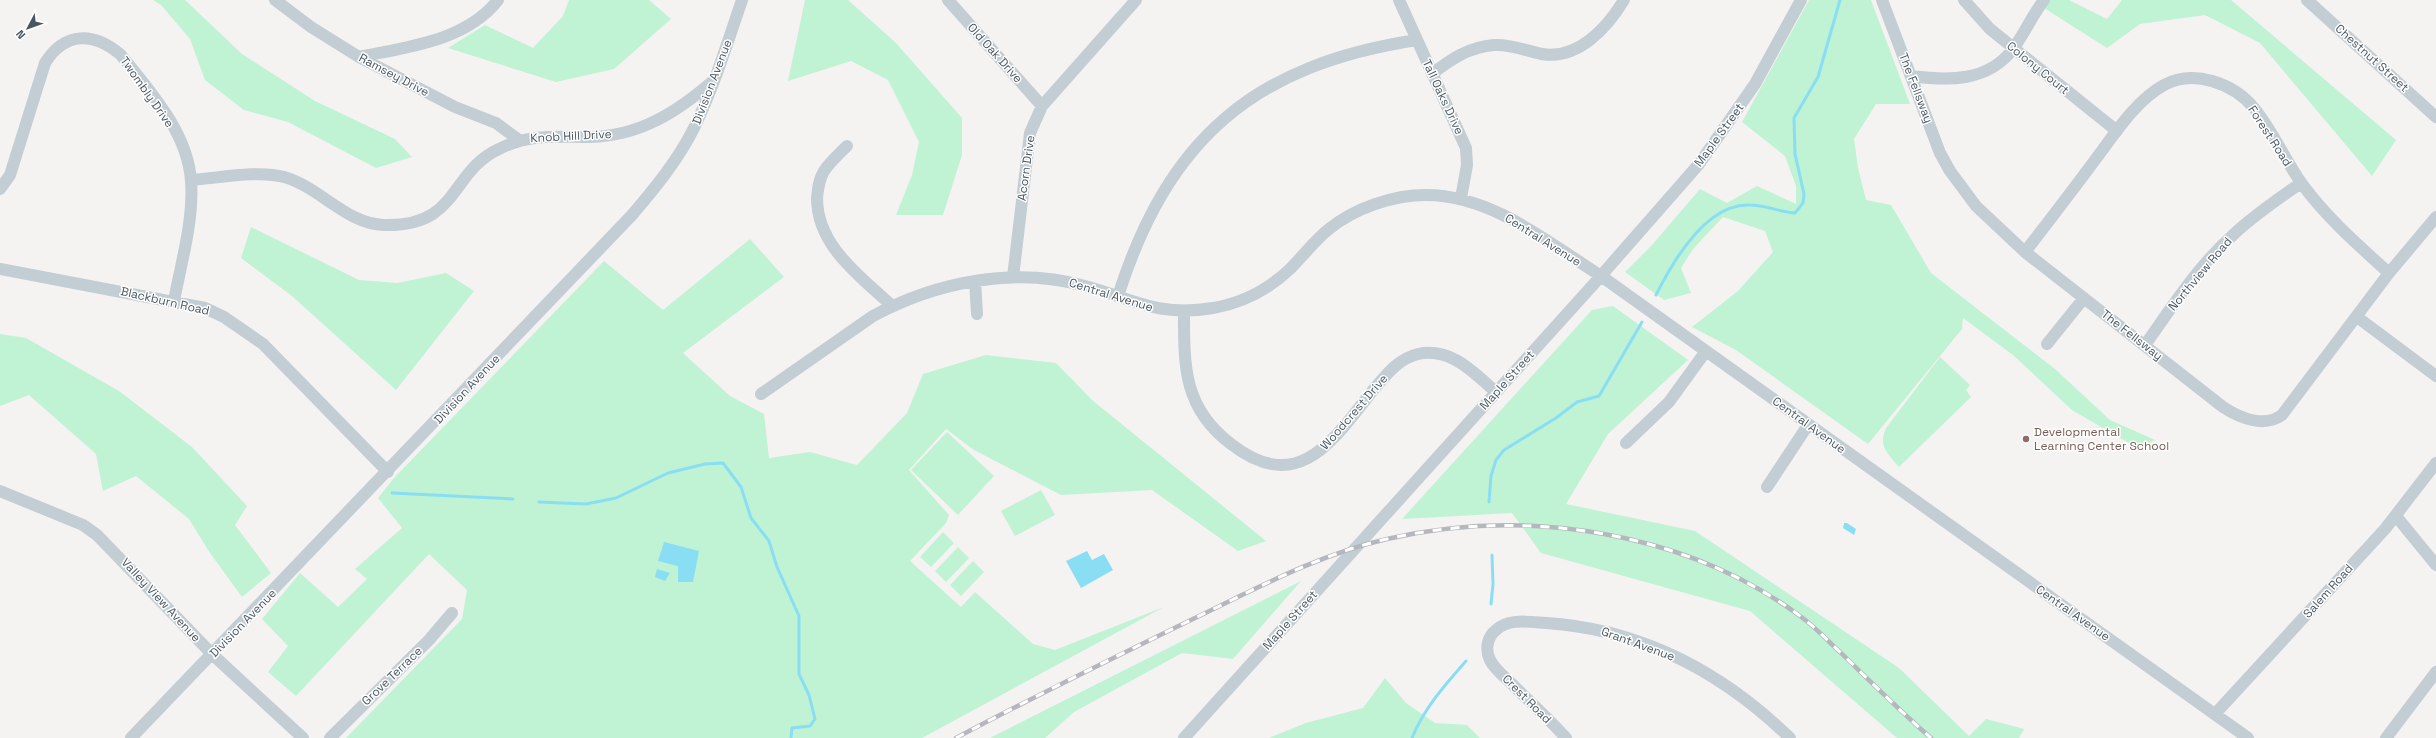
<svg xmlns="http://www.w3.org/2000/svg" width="2436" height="738" viewBox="0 0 2436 738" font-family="'Space Grotesk',sans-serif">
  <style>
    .green { fill: #bff3d3 }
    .water { fill: #8adef3 }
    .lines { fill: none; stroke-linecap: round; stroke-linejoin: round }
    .stream { stroke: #8adef3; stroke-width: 3 }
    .minor { stroke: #c2cdd4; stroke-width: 12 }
    .rail-casing { stroke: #b4b7bd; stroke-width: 4.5 }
    .rail { stroke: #fff; stroke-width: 3; stroke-dasharray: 9; stroke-linecap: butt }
    .education-dot { fill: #8d6e63; stroke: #fff; stroke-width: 1.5 }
    .labels { text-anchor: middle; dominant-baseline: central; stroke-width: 3; stroke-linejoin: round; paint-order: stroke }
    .street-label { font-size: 12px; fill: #485661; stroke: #fff }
    .education-label { font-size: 12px; fill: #785e54; stroke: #fff; text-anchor: start }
  </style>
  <rect width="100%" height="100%" fill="#f5f2f2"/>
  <path class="green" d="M153,0H185L242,54L315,101L395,139L412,157L376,168L288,122L244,110L205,80L190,39L161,5Z
    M569,0H649L671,19L614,69L556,82L448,48L485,25L533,48L563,16Z
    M805,0H848L896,43L962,118V155L943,215H896L912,175L919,142L888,80L851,61L788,81Z
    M1809,0H1871L1910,104H1876L1854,139L1858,168L1866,200L1891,205L1931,273L2055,369L2110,420L2155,440L2139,449L2072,410L2013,355L1963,318L1962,329L1868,444L1736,350L1692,327L1738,291L1773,252L1765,231L1723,217L1693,249L1681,268L1691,293L1664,300L1625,272L1652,245L1700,189L1727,203L1757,186L1796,204V186L1785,156L1742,122Z
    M2050,0H2069L2107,19L2122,0H2231L2396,140L2372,176L2260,43L2205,15L2140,24L2107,48L2044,8Z
    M251,227L359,280L397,283L446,273L474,291L396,390L292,296L241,258Z
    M750,239L784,277L683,353L730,396L764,414L769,458L810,452L857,465L907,413L923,374L986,355L1056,363L1092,400L1266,541L1238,551L1152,490L1061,495L974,450L946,429L909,470L949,515L946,523L910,561L961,607L975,592L1033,644L1055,650L1164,607L922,738H346L462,619L467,590L429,554L296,696L268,672L288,646L262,619L300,573L338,607L367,579L355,569L402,528L378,498L394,478L604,261L663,310Z
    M1613,306L1688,360L1608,434L1566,504L1695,531L1899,668L1969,736L1986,719L2024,729L2019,738H1897L1750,611L1541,553L1512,513L1402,519L1592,310Z
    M0,334L26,338L119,391L192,447L247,506L235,525L271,573L242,597L210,553L189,519L136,476L103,491L96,454L29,395L0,406Z
    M1940,357L1970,385L1966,390L1971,397L1899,467C1887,453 1878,446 1886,428Z
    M947,432L994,476L958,515L911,470Z
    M1041,490L1055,515L1015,536L1001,511Z
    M943,532L954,543L931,567L920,557Z
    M958,547L969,558L946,582L935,571Z
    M973,561L984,572L961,596L950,585Z
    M1301,581L1233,659L1182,653L1074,712L1045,738H990Z
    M1385,678L1406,703L1435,723L1467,725L1480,738H1269L1306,723L1363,708Z"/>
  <path class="water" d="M1844,523H1847L1856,529L1854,535L1843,528Z
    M664,542L699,551L693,582H678V566L658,561Z
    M1087,551L1092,560L1104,554L1113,570L1081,588L1066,561Z
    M657,569L670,573L665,581L655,577Z"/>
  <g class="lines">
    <path class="stream" d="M1656,295C1673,261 1706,204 1749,205C1765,205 1780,212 1795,213L1803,203L1804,194L1795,154L1794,118L1818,77L1840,0
      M392,493L513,499
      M539,502L586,504L616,498L668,473L705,464L723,463L741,487L751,518L769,541L777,567L799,616V674L809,695L815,719L810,726L792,728L791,738
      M1489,502L1491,476L1496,460L1504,450L1556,418L1577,402L1599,396L1642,322
      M1491,604L1493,584L1492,555
      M1412,738C1424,708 1445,685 1466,661"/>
    <path class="minor" d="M275,0L311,27L359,57L455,107L496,123L519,140
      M948,0L1042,106
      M1399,0L1466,148L1467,165L1461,198
      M1882,0L1940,153L1950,171L1976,206L2025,252L2223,407C2240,418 2264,428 2282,415L2389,273L2436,217
      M1964,0L1990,29L2117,131
      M2307,0L2436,117
      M359,57C407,47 466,41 498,0
      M1432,74C1451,59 1469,47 1494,45C1512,44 1526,51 1542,54C1578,60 1607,28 1624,0
      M1912,76C1948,81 1988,82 2013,49C2024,34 2032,16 2044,0
      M847,146C839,154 830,162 824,171C819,179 818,188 817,198C817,246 860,276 892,306
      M191,180C219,178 258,170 284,177C320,187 346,224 384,225C460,227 449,172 499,149C531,133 556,137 590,137C640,136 677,112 713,81
      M0,189L10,175L45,63C65,31 94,32 121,55C150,91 188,133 191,181C194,220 181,263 174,301
      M2025,252C2049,221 2072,191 2095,160C2114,135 2135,101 2164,85C2194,69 2233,83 2254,108C2273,131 2285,160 2302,184C2327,218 2358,245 2389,273
      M0,269L205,308L224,317L263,344L388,472
      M1013,277L1030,133L1042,106L1136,0
      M975,281L977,314
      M1118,296C1168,139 1253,65 1417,40
      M1184,311C1184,366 1183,408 1231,444C1299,497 1334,439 1374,389C1387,374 1398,359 1418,354C1451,347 1473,372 1496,392
      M2357,317L2436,376
      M2047,344L2084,298
      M2145,345C2172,307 2198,266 2233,235C2254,215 2278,199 2301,183
      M761,394L873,316C936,282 1015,266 1085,286C1136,300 1158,317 1213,308C1242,303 1269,289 1290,269C1303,256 1315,240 1329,229C1355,208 1393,195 1426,195C1491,195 1548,242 1601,276L2248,738
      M1626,443L1669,402L1706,351
      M1767,487L1808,425
      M0,491L83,525L97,535L213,655L303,738
      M2396,516L2436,565
      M2215,714L2385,529L2436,463
      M131,738L632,215C655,188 678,160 694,128C714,87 727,44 742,0
      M330,738L429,640L452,613
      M1184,738L1592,286L1699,164L1755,84L1801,0
      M1566,738C1549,719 1530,702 1512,684C1505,677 1495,670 1490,660C1485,650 1487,637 1496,630C1508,618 1530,622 1546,623C1640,629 1722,672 1790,738
      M2386,738L2436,672"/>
    <defs>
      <path id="rail" d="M956,738C1035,696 1115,657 1195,618C1257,588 1320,554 1387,539C1526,507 1688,531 1804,619C1816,628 1828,641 1840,652C1870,681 1900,711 1931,738"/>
    </defs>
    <use href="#rail" class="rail-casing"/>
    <use href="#rail" class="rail"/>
  </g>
  <circle class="education-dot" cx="2026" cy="439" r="4"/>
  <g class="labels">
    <g class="street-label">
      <text transform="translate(995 53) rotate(48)">Old Oak Drive</text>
      <text transform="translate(2372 58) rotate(42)">Chestnut Street</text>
      <text transform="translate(2038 68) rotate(39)">Colony Court</text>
      <text transform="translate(394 75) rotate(28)">Ramsey Drive</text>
      <text transform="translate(712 82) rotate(-69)">Division Avenue</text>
      <text transform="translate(1916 88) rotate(69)">The Fellsway</text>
      <text transform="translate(147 92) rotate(55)">Twombly Drive</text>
      <text transform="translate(1443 97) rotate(65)">Tall Oaks Drive</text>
      <text transform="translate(1719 135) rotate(-54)">Maple Street</text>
      <text transform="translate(571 136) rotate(-3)">Knob Hill Drive</text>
      <text transform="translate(2270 136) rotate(57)">Forest Road</text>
      <text transform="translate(1026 168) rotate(-82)">Acorn Drive</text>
      <text transform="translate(1543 240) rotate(32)">Central Avenue</text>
      <text transform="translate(2200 274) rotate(-50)">Northview Road</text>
      <text transform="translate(1111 295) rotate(17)">Central Avenue</text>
      <text transform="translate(165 301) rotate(13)">Blackburn Road</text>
      <text transform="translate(2132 335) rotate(38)">The Fellsway</text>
      <text transform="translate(1507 380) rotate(-48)">Maple Street</text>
      <text transform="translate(467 389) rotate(-47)">Division Avenue</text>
      <text transform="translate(1354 412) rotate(-49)">Woodcrest Drive</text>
      <text transform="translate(1809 425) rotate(36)">Central Avenue</text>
      <text transform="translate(2328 591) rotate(-48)">Salem Road</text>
      <text transform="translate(161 600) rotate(47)">Valley View Avenue</text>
      <text transform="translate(2073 613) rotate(35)">Central Avenue</text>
      <text transform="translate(1290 620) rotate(-48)">Maple Street</text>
      <text transform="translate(243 623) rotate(-46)">Division Avenue</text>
      <text transform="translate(1638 644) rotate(20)">Grant Avenue</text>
      <text transform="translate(392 676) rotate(-44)">Grove Terrace</text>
      <text transform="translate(1527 699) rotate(45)">Crest Road</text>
    </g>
    <g class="education-label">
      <text x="2034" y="432">Developmental<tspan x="2034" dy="14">Learning Center School</tspan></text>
    </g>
  </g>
  <g transform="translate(28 28) rotate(229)" stroke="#ffffff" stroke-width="3" paint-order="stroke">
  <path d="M0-3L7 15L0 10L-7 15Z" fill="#485661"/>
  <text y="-6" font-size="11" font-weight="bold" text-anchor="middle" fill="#485661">N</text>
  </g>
</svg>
